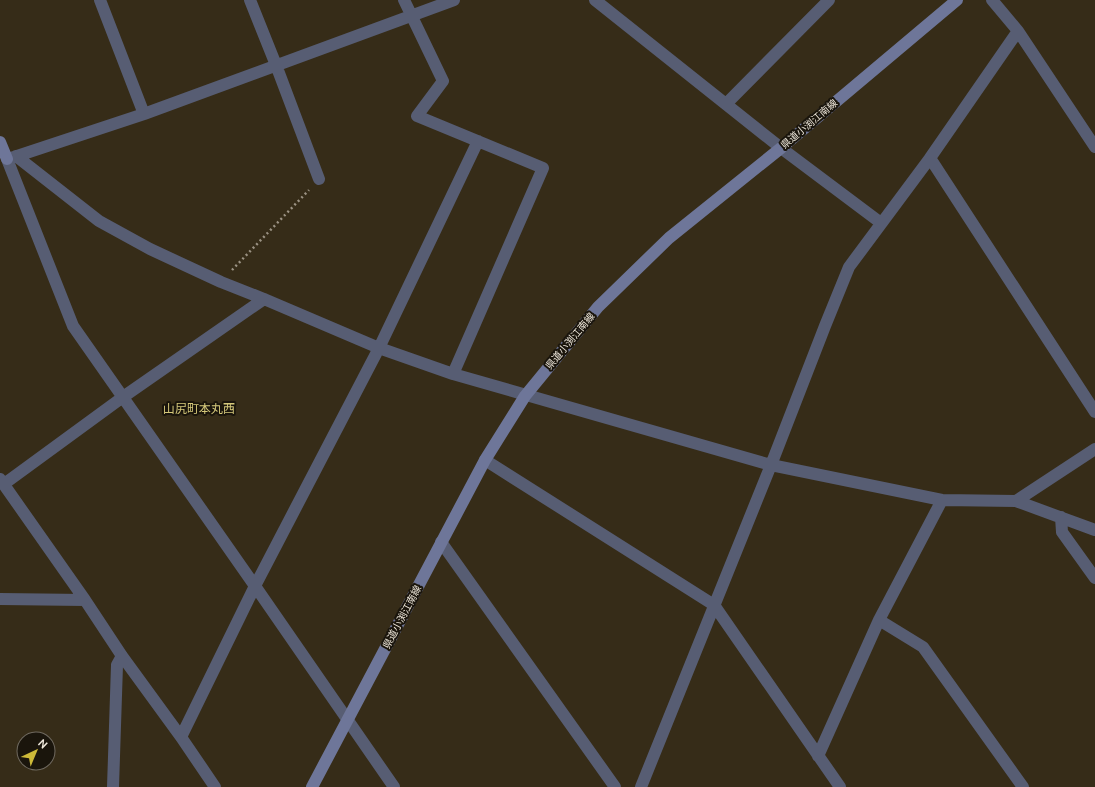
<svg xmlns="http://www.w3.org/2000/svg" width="1095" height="787" viewBox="0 0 1095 787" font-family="Ubuntu,'Noto Sans JP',sans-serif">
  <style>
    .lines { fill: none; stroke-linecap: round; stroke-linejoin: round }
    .path { stroke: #9b9283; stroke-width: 2.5; stroke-dasharray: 2 3; stroke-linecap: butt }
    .street { stroke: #575d73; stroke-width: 12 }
    .secondary { stroke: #6e7699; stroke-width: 12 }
    .labels { text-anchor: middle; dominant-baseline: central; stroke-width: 4; stroke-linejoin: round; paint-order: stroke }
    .street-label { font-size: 10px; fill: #efe8dc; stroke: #1a150c }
    .quarter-label { font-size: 12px; fill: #d5c87a; stroke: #1a150c }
  </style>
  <rect width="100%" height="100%" fill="#362c18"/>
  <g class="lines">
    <path class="path" d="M232,270L309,190"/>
    <path class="street" d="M100,0L144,114
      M250,0L276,65L319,179
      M404,0L443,81L417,116L543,168L453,374
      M595,0L781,148L881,223
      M992,0L1018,31L1095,147
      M726,104L829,0
      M16,156L99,221L150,249L221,282L264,299L379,348L453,374L771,465L942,500L1016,501L1095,530
      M11,158L144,114L454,0
      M930,158L1095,412
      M7,159L73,326L255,586L394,787
      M485,460L714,605L840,787
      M0,479L85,600L122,656L181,737L215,787
      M4,484L123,397L264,299
      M1016,501L1095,449
      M1061,517L1062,532L1095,578
      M441,542L615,787
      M0,599L85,600
      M879,620L923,647L1023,787
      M181,737L255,586L379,348L478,141
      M818,756L879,620L942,500
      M113,787L117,665L122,656
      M641,787L771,465L825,326L849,267L930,158L1018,31"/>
    <path class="secondary" d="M0,142L7,159
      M312,787L485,460L525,396L598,307L669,238L781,148L957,0"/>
  </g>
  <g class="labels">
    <g class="street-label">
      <text transform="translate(809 124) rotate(-40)">県道小渕江南線</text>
      <text transform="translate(570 341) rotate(-50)">県道小渕江南線</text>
      <text transform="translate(402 617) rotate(-62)">県道小渕江南線</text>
    </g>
    <g class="quarter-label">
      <text x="199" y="408">山尻町本丸西</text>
    </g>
  </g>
  <g transform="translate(36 751) rotate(44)"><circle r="19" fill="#1a150c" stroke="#6f695f"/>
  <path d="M0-3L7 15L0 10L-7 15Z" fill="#cdb938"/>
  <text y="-6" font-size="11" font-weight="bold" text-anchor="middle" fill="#efe8dc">N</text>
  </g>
</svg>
